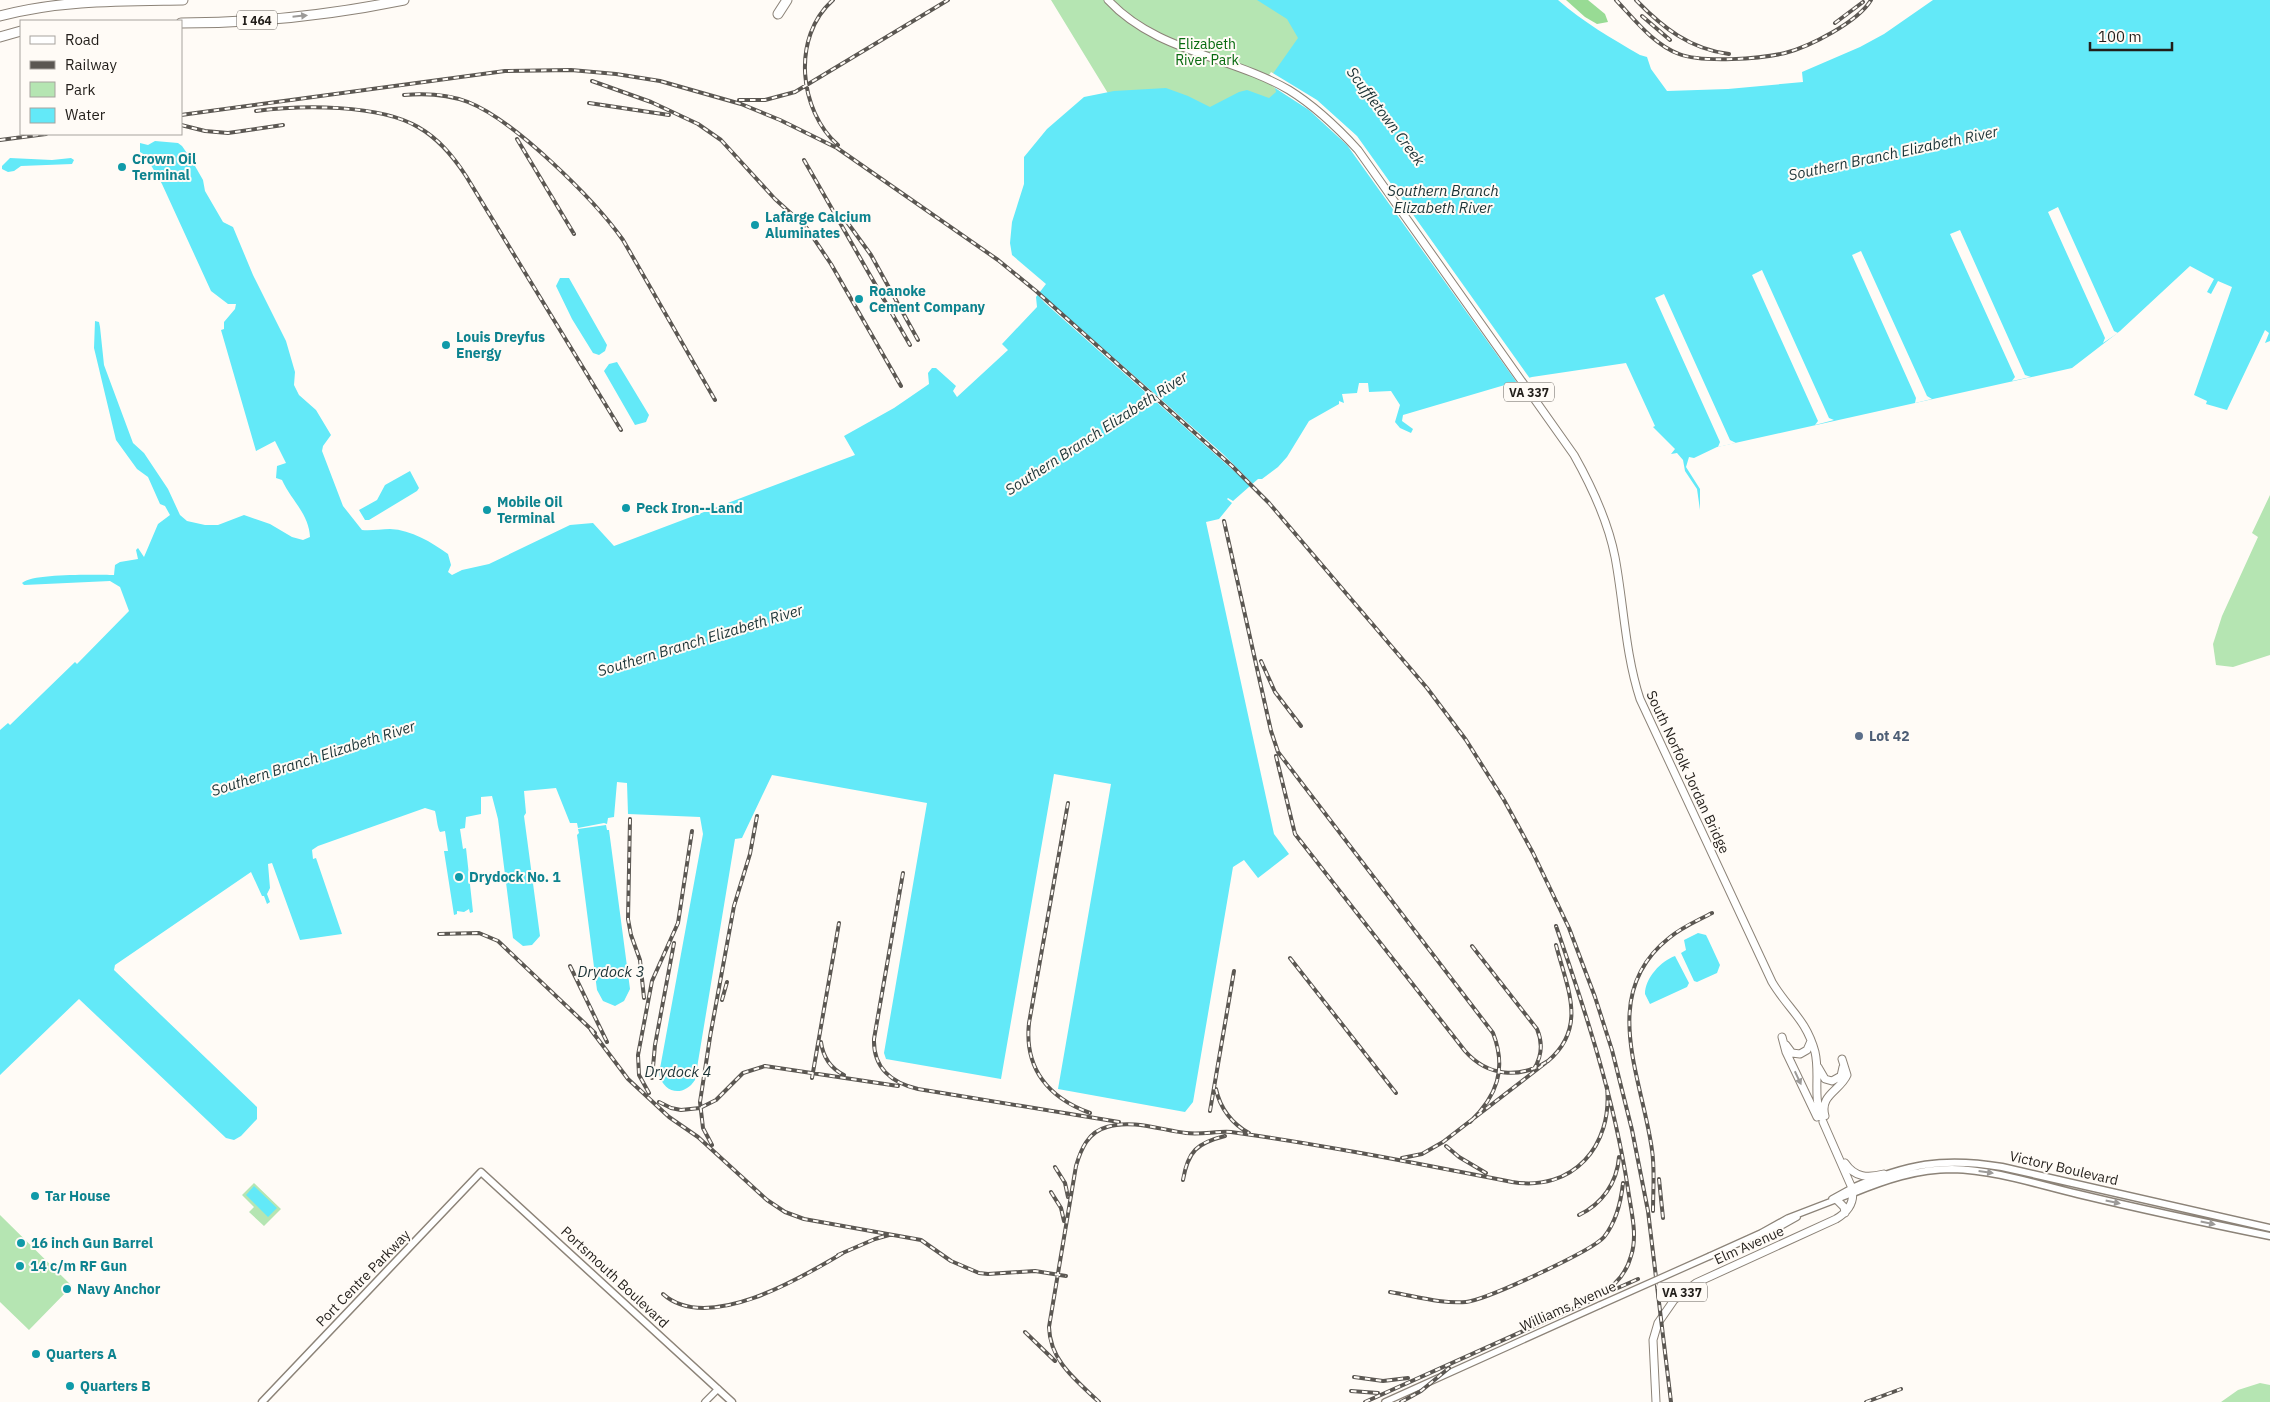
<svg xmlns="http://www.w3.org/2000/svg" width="2270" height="1402" viewBox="0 0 2270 1402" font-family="'IBM Plex Sans',sans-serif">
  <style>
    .green { fill: #b5e5b2 }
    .forest { fill: #98db94 }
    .water { fill: #63e9f8 }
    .pier { fill: #fffbf6 }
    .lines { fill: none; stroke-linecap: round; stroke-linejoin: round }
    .tertiary-casing { stroke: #8c8378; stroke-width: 8 }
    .secondary-casing { stroke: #8c8378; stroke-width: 9 }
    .primary-casing { stroke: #8c8378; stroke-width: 9 }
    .motorway-casing { stroke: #8c8378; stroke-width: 11 }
    .tertiary { stroke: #fff; stroke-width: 5.5 }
    .secondary { stroke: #fff; stroke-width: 6 }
    .primary { stroke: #fff; stroke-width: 7 }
    .motorway { stroke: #fff; stroke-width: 9 }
    .rail-casing { stroke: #5b5752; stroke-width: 4 }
    .rail { stroke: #fffbf6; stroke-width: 2; stroke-dasharray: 5.5; stroke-linecap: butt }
    .tertiary-bridge-casing { stroke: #8c8378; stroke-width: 8; stroke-linecap: butt }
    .tertiary-bridge { stroke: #fff; stroke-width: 5.5 }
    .oneway { fill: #9c9a98 }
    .culture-dot { fill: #0f9aa8; stroke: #fffbf6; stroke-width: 2 }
    .service-dot { fill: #5c6f8a; stroke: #fffbf6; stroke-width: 2 }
    .labels { text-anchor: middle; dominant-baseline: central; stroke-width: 4; stroke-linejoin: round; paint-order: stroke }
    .shield { fill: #fffbf6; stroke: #64605c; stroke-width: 1 }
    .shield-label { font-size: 12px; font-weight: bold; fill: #221e1a }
    .park-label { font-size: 14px; fill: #076a0f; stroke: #fffbf6 }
    .culture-label { font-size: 14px; font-weight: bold; fill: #0d838f; stroke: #fffbf6; text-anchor: start }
    .service-label { font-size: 14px; font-weight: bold; fill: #4e5e75; stroke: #fffbf6; text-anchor: start }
    .street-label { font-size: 14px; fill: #221e1a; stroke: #fffbf6 }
    .water-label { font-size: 15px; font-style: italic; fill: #1c3336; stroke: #fffbf6 }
  </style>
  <rect width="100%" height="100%" fill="#fffbf6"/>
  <path class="green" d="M1051,0H1264L1288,17L1300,39L1277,95L1270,100L1211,109L1109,95Z
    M2270,495V655L2233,667L2216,665L2213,644L2222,616L2258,537L2252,533Z
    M254,1183L281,1209L264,1226L249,1212L254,1207L242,1195Z
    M0,1215L72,1286L29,1330L0,1302Z
    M2260,1383L2270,1385V1402H2221L2238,1390Z"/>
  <path class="forest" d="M1566,0H1588L1605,14L1608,22L1597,24L1585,17Z"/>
  <path class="water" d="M1257,0H1558C1583,22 1611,38 1640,55L1647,57L1651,69L1667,91L1728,89L1803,82L1802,72L1860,47L1884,34L1933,0H2270V341L2265,343L2269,333L2265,330L2227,410L2206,404L2207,401L2194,395L2232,287L2218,281L2211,294L2207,292L2214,279L2190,266L2120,331L2072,368L1717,447L1694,458L1689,457L1686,467L1700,489V510L1697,489L1685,471L1683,460L1677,453L1671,454L1675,449L1653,427L1655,426L1626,363L1532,377L1403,415L1402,421L1413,429L1411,433L1400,428L1395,422L1400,405L1391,391L1369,392L1368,383H1359L1357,393L1342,394L1344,403L1339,401V404L1309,421L1287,457L1278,467L1262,479H1258L1233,501L1228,498L1227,499L1232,503L1219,519L1206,522L1274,834L1289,854L1258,878L1244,860L1233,867L1193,1102L1185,1112L1058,1089L1111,784L1054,774L1001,1079L886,1059L884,1053L927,803L772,775L742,838L735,839L695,1080C684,1097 664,1094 659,1074L703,834L700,817L628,814L627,783L617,782L614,817L608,818L607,824L604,823L578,828L577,823H570L556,788L524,791L526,813L524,816L540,936L532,945L523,946L513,938L498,819L492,796L481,797V814L466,817L465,828L460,829L463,849L466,848L473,912L470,913L469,909L464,912L457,911V914L454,915L444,851H448L445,831L440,832C437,827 437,818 435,811L425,808L318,846L312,850L313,859L316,858L342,934L300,940L272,863L268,864L270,888L267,894L270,902L267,904L264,896H262L251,872L115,965L114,970L257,1107V1119L241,1136L234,1140L226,1138L79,999L0,1075V730L8,723L10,725L75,662L77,664L129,611L120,587L110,581L24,585L22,583C34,573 96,575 114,575L115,565L120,562L138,559L136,550L138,548L144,557L158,524L170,515L165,506L160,504L148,477L137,469L116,440L94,348L95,321L99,322L100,327L104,365L133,443L144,453L168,489L180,515L187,521L205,525H218L244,515L270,524L292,537L303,540L310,537C309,514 291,500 282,480L276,478L277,466L286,463L275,441L256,451L221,330L224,329V322L235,309L236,304H228L211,291L162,184L145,155L140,152V143L148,145L155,141L178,143L182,146L191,159L203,180L205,191L223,222L233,227L253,275L286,341L295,372L294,385L299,395L316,410L331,435L323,446L322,451L343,506L362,530C371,531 381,529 390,529C412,530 431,542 448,554L451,565L448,572L452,575L462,570L489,564L570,525L593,523L614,546L855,455L844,436L894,408L929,384L928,373L932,368H936L956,386L953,391L957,397L1008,350L1002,344L1037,307L1036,297L1046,284L1012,255L1010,243L1012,222L1024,184V157L1047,129L1084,97L1114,91L1166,88L1188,96L1210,107L1239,92L1247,90L1269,98L1276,92L1272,75L1298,38L1287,19Z
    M10,158L52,160L71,158L74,160L72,164L21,166L14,171L8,172L2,169V166Z
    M560,278H569L607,345L605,351L599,355L593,353L572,319L556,286Z
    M617,362L649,415L646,422L635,425L604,371L609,364Z
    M410,471L419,488L417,491L369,520H365L359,510L377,500L385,485Z
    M606,825L607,830H609L630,989L624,1001L615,1006L603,1001L597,990L577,835L579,833L578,829Z
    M1698,933L1706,935L1708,939L1720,965L1717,973L1697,982L1694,981L1681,953L1686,950L1684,940Z
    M1675,956L1689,983L1687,987L1650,1004L1645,994C1645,978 1661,961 1675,956Z
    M254,1186L277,1208L268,1217L246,1195Z"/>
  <path class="pier" d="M1271,72L1317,100L1357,136L1531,380L1518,384L1347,145L1309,110L1272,86L1269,75Z
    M2058,207L2114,331L2118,333L2103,343L2105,338L2048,212Z
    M1960,230L2025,375L2031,377L2012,381L2015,377L1950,234Z
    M1861,251L1927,396L1932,399L1915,403L1916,398L1852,255Z
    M1762,270L1829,418L1834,420L1815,425L1818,421L1752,275Z
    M1038,291L1223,454L1254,485L1252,487L1045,303L1036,293Z
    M1664,294L1730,440L1736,443L1718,447L1720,442L1655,298Z"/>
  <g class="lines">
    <defs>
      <path id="tertiary" d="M1832,1199L1852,1188
        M1765,1232L1774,1230L1797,1217
        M1710,1256L1761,1233L1788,1218L1853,1193
        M705,1402L718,1389
        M1385,1402L1600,1305"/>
      <path id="secondary" d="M1852,1188C1907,1164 1943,1157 2002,1167L2270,1228
        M1853,1193C1885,1180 1917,1169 1952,1169C1995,1170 2036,1184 2078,1194C2141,1209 2206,1223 2270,1236
        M262,1402L481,1172L732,1402"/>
      <path id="primary" d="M1108,0C1156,52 1231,56 1289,90C1315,106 1337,127 1358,150L1574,455C1592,487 1608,521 1615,557C1624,605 1625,653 1640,699L1772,982C1788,1009 1806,1019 1815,1052C1820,1073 1813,1096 1821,1117
        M1782,1037L1786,1052L1817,1117
        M1786,1045L1792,1053L1800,1054L1807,1050L1811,1041
        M1818,1067L1825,1079L1832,1081L1841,1076L1843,1067
        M1825,1116C1819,1095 1840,1091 1847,1075L1842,1059
        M1845,1163C1855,1178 1868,1178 1884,1174
        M1837,1200L1844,1207L1845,1213
        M1656,1402L1653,1340L1658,1323L1674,1300L1696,1283L1836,1219C1848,1212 1855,1202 1852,1188L1823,1122"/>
      <path id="motorway" d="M778,14L787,0
        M0,16C60,0 120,1 183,0
        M181,23C256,23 331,15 404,0
        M0,37L21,31"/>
    </defs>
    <use href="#tertiary" class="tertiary-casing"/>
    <use href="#secondary" class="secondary-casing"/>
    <use href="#primary" class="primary-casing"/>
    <use href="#motorway" class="motorway-casing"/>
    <use href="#tertiary" class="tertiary"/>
    <use href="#secondary" class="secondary"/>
    <use href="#primary" class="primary"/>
    <use href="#motorway" class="motorway"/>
    <defs>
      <path id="rail" d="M833,0C791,37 799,111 838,145
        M1616,0C1635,20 1653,44 1679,54C1702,63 1761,59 1785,53C1809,47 1858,22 1871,0
        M1636,0C1663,28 1690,49 1729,54
        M1642,16L1670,40
        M1835,23L1863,2
        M592,81L651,102L698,124L721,140L775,199L806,227L831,264L901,386
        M404,95C426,93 447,94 468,102C514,120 594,199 623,240L715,400
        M739,100H765L795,92L948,0
        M589,103L669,115
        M256,111C301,105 379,104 418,127C439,139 453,156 466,176L621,430
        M181,115L505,71L571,70L616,74L660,81L741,104L780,120L837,148L998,260L1036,291L1232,466L1269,503L1427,688L1466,740L1504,800L1533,853L1569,928L1595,997L1612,1050L1632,1130L1648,1211L1671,1402
        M181,125L205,131L228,133L283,125
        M517,139L574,234
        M0,140L46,134
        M804,160L910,345
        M847,222L871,255L918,340
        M1224,521L1271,731L1278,752L1493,1033C1507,1069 1497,1096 1470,1122
        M1261,661L1275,692L1301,726
        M1276,756L1295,834L1465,1051C1488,1077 1520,1079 1548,1061
        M1068,803L1029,1023C1024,1069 1049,1098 1090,1113
        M630,819L628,919L631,935L640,960L644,998
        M903,873L874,1039C873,1068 892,1083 918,1089L1119,1122
        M439,934L479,933L498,941L595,1033
        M1472,946L1537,1029C1543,1043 1542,1056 1534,1069
        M1290,958L1396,1093
        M570,966L607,1042
        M722,1000L727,982
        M591,1030L628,1079L669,1117L698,1137L767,1200L785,1212L804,1219L921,1240L951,1261L979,1273L988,1274L1035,1271L1066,1276
        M711,1031L700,1102L703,1128L712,1145
        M710,1037L734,906L750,854L757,816
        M821,1042C823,1057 830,1068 844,1075
        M652,1078L655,1045L674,943
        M812,1078L839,923
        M1216,1089C1220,1108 1232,1124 1249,1133
        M649,1093L639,1075L638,1055L652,981L678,923L692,831
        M659,1102L671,1108L681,1110L700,1108L716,1100L743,1073L765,1066L898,1086
        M1210,1111L1234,971
        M1446,1146L1459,1157L1486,1173
        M1402,1158L1422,1154L1443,1142L1548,1061C1588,1027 1567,988 1556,945
        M1055,1167L1065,1183L1068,1197
        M1659,1179L1663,1218
        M1183,1180C1188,1151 1197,1143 1225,1136
        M1051,1192L1061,1208L1064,1221
        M1653,1211C1653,1191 1655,1170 1652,1150C1642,1077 1598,994 1669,938C1682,927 1697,921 1712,913
        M1579,1215C1602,1204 1617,1183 1619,1157
        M838,1255L875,1239L889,1235
        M1611,1291L1638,1279
        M1390,1292C1415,1296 1441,1304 1466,1302C1486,1300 1592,1251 1604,1237C1616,1222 1621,1202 1623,1183
        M663,1294C707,1334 801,1278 843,1253
        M1025,1332L1055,1361
        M1354,1377L1383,1381L1408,1378
        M1351,1391L1378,1393
        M1099,1402C1076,1380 1050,1361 1049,1327L1076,1166C1081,1149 1088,1132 1107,1127C1132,1119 1161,1130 1186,1133C1201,1135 1216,1131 1231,1132C1325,1145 1419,1164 1512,1182C1573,1192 1613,1146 1607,1087
        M1365,1402L1588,1302C1608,1291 1625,1279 1631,1256C1638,1235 1631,1211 1628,1189C1614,1098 1586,1013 1556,926
        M1401,1402L1421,1391L1449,1368
        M1866,1402L1901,1389"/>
    </defs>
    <use href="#rail" class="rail-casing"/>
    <use href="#rail" class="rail"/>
    <defs>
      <path id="tertiary-bridge" d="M1600,1305L1710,1256"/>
    </defs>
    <use href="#tertiary-bridge" class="tertiary-bridge-casing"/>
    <use href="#tertiary-bridge" class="tertiary-bridge"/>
  </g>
  <defs><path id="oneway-solid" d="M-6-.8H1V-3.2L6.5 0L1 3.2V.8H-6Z" transform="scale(1.25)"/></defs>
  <g class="oneway">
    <use href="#oneway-solid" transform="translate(300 16) rotate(-6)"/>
    <use href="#oneway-solid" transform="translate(1798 1078) rotate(65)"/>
    <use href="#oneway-solid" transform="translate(1986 1172) rotate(8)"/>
    <use href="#oneway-solid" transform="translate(2113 1202) rotate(12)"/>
    <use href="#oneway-solid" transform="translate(2208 1223) rotate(12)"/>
  </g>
  <g class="culture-dot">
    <circle cx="122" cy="167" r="5"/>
    <circle cx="755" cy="225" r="5"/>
    <circle cx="859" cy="299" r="5"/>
    <circle cx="446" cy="345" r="5"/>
    <circle cx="626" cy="508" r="5"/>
    <circle cx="487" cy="510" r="5"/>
    <circle cx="459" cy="877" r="5"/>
    <circle cx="35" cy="1196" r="5"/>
    <circle cx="21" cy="1243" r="5"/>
    <circle cx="20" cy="1266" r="5"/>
    <circle cx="67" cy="1289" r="5"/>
    <circle cx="36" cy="1354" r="5"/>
    <circle cx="70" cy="1386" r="5"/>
  </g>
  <circle class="service-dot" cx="1859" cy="736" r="5"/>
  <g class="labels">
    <g class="shield">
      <rect x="237" y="10.5" width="40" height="19" rx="4"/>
      <rect x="1504" y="382.5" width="50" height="19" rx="4"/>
      <rect x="1657" y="1282.5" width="50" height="19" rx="4"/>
    </g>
    <g class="shield-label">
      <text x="257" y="20">I 464</text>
      <text x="1529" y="392">VA 337</text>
      <text x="1682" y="1292">VA 337</text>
    </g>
    <g class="park-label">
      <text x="1207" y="44">Elizabeth<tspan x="1207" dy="16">River Park</tspan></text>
    </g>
    <g class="culture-label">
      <text x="132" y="159">Crown Oil<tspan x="132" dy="16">Terminal</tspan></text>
      <text x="765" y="217">Lafarge Calcium<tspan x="765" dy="16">Aluminates</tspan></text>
      <text x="869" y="291">Roanoke<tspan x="869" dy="16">Cement Company</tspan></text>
      <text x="456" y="337">Louis Dreyfus<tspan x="456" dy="16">Energy</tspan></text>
      <text x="497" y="502">Mobile Oil<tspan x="497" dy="16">Terminal</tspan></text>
      <text x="636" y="508">Peck Iron--Land</text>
      <text x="469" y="877">Drydock No. 1</text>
      <text x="45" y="1196">Tar House</text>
      <text x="31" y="1243">16 inch Gun Barrel</text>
      <text x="30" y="1266">14 c/m RF Gun</text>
      <text x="77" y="1289">Navy Anchor</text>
      <text x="46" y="1354">Quarters A</text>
      <text x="80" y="1386">Quarters B</text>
    </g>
    <g class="service-label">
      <text x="1869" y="736">Lot 42</text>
    </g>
    <g class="street-label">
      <text transform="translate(1688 772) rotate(65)">South Norfolk Jordan Bridge</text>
      <text transform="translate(2064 1168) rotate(13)">Victory Boulevard</text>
      <text transform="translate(1749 1245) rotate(-24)">Elm Avenue</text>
      <text transform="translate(615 1277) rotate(43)">Portsmouth Boulevard</text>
      <text transform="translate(363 1278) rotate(-46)">Port Centre Parkway</text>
      <text transform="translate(1568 1306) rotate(-24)">Williams Avenue</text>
    </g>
    <g class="water-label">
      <text transform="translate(1386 116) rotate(53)">Scuffletown Creek</text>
      <text transform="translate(1893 153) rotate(-12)">Southern Branch Elizabeth River</text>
      <text x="1443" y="190">Southern Branch<tspan x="1443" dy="17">Elizabeth River</tspan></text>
      <text transform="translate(1096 433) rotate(-33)">Southern Branch Elizabeth River</text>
      <text transform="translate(700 640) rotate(-17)">Southern Branch Elizabeth River</text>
      <text transform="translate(313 758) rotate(-18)">Southern Branch Elizabeth River</text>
      <text x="611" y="971">Drydock 3</text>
      <text x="678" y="1071">Drydock 4</text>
    </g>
  </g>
  <rect x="20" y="20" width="162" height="115" fill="#fffbf6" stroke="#a7a39e"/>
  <rect x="30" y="36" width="25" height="8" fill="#ffffff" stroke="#a7a39e"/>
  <text x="65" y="45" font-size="15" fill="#221e1a">Road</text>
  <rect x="30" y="61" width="25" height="8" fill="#5b5752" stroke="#a7a39e"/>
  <text x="65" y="70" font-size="15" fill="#221e1a">Railway</text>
  <rect x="30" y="82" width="25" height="15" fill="#b5e5b2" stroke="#a7a39e"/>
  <text x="65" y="95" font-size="15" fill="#221e1a">Park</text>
  <rect x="30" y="108" width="25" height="15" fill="#63e9f8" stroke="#a7a39e"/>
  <text x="65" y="120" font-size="15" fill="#221e1a">Water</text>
  <path d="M2090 42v8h82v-8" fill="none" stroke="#221e1a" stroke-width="2.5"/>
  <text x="2098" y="42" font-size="15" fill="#221e1a" stroke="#fffbf6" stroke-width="4" paint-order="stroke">100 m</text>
</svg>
